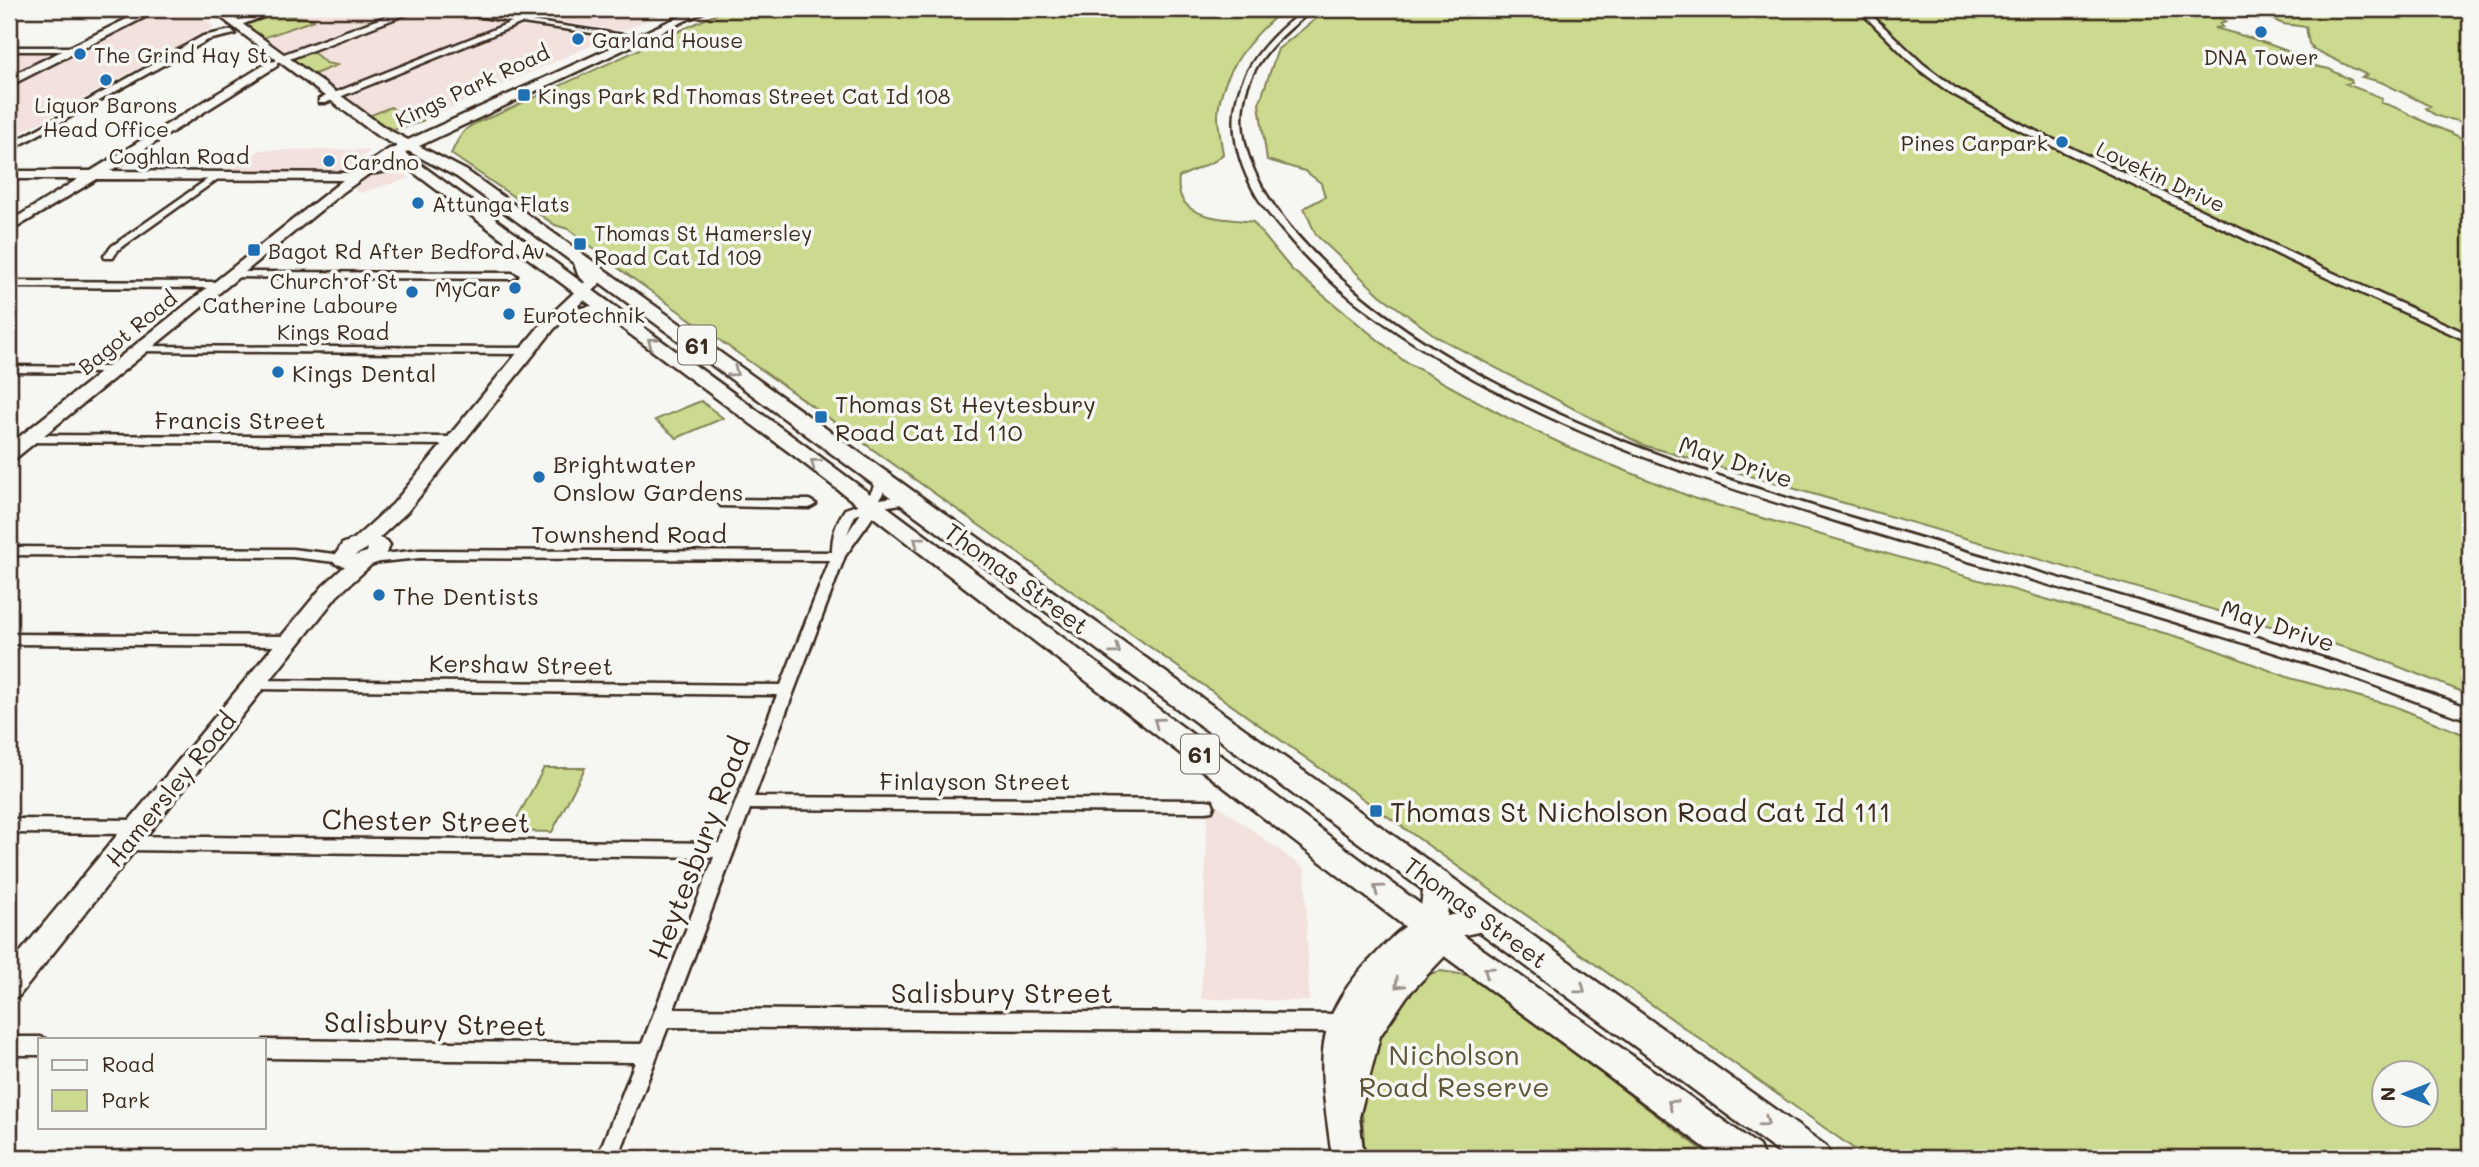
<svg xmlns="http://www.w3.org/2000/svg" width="2479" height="1167" viewBox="0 0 2479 1167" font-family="Mali,sans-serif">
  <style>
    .built { fill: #f2e1dc }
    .green { fill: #cbda8e; stroke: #838256; stroke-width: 2; fill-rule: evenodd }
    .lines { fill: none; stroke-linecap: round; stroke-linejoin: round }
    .street-casing { stroke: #3b2a1e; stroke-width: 5 }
    .secondary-casing { stroke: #3b2a1e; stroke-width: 5 }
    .primary-casing { stroke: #3b2a1e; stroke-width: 5 }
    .street { fill: #f6f6f2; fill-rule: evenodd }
    .secondary { fill: #f6f6f2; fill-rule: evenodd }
    .primary { fill: #f6f6f2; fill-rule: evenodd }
    .oneway { stroke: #989088 }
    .poi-dot { fill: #1f6fb2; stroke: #f6f6f2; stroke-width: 2.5 }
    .labels { text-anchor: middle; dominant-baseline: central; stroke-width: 7; stroke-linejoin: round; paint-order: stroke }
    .far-poi-label { font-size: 21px; fill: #3b2a1e; stroke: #f6f6f2; text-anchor: start }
    .far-street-label { font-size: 21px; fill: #3b2a1e; stroke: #f6f6f2 }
    .shield { fill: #f6f6f2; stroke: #73675e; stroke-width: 2 }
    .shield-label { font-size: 23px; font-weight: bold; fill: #3b2a1e }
    .poi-label { font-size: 24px; fill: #3b2a1e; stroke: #f6f6f2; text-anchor: start }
    .street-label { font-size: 24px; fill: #3b2a1e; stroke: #f6f6f2 }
    .near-poi-label { font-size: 28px; fill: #3b2a1e; stroke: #f6f6f2; text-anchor: start }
    .near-street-label { font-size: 28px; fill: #3b2a1e; stroke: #f6f6f2 }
    .near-park-label { font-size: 28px; fill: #5f563a; stroke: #f6f6f2 }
  </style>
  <rect width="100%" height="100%" fill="#f6f6f2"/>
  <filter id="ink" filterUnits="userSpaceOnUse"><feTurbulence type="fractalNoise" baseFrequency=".0143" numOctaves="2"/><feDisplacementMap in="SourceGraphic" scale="14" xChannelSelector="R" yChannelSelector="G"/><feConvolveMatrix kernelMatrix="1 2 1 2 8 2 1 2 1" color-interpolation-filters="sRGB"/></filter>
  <g filter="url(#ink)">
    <path class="built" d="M166,9H192L214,27L9,139V89Z
      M232,9H403L285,52Z
      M470,9H672L623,31Z
      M421,11L502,23L339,90H333L294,58Z
      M521,26L606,39L401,130H388L345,98Z
      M9,52H55L56,53L9,76Z
      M260,150H368L370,151L345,170H230Z
      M397,168L410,178L360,193L354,189L376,171Z
      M1208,798L1305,869L1309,1001L1201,999Z"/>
    <path class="green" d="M727,9H856L869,16L874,9H1075L1071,11L1084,18L1117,15L1118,10L1123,9H1285C1254,33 1220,73 1218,115C1218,127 1221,141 1223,154L1215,161L1179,177C1173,220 1222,218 1253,222L1291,269L1404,361L1508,418L1579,452L1696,499L2192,641L2290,678L2394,706L2470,737V1158H1867L614,265L568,229L555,225L451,154C462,129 467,125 494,116ZM2384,1072H2426V1114H2384Z
      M1328,9H2200L2202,13H2211L2226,21L2220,23L2223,27L2214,28C2232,32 2306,54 2315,66L2329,69L2351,80L2352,83L2346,84L2382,98L2381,103C2397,106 2408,114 2423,121C2439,129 2455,133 2470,143V695L2367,654L1643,445L1437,337L1380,295L1316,235L1304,208L1325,197L1321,183L1305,171L1267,160L1259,104L1278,49Z
      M2249,9H2320L2344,15L2347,13L2332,9L2470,10V128L2461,125L2460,121C2448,119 2435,118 2426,108L2430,106L2381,82L2362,77L2367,75L2311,48L2313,47L2309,44L2306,27L2283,24Z
      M278,14L313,19L314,20L263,38L245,25Z
      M313,52L326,63L337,65L312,75L291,59Z
      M391,107L404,119L424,120C397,132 393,133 369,116Z
      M701,401L723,418L677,438L655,420Z
      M544,768H585L552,832L510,831Z
      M1441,971L1472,976L1713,1158H1365L1361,1095L1385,1016L1425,975Z"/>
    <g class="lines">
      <defs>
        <path id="street" d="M433,9H449L644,38L640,40L522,23L325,103H319V99L512,22Z
          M1306,9H1313C1296,24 1277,38 1263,57C1219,117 1252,183 1294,232C1425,382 1653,458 1839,514C1936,543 2033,571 2130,599C2244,633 2358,667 2470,708V720C2433,709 2396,693 2360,680C2295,658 2230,639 2165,619C2057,587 1949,556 1842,523C1694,478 1548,429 1417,345C1372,316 1332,286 1296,246C1279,226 1261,207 1250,183C1214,109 1244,54 1306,9Z
          M1858,9H1865L1923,64L1955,88L2025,126L2320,267L2470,335V342L2312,271L2019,130L1949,92L1917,68Z
          M232,30L235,34L208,40L9,151V145L203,36Z
          M9,47H76L80,49L76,51H9Z
          M215,174L222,176L118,250L113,258H105L104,256L112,246Z
          M232,272L512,273L517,276L512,279L228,277V273Z
          M9,281L220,282L225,285L220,288L9,287Z
          M139,346L527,348L533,351L527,354L135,351V347Z
          M9,366L113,367L119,370L113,373L9,372Z
          M27,435L454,437L460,441L454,445L23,442L21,439L23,436Z
          M883,476L889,480L880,499L908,495L914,499L908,503L876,508L870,521L845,556L754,797L1206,800L1212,801L1214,806L1212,811L1206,812L750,809L674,1009L1342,1014L1349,1017L1352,1023L1349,1029L1342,1032L668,1027L618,1158H597L635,1062L264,1058V1040L642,1044L714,857L126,850L120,848L117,843L120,838L126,836L720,843L777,695L255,689L250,688L247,684L250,680L781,685L830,560L420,558L370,563L365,562L363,559L365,556L420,550L832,552C832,535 836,523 845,509L866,502L877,480ZM861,513L847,534L855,515Z
          M726,499L809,500L816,504L809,508L721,506L719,503L721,500Z
          M9,547L292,549L343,555L350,559L343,563L292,557L9,555Z
          M9,634L290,636L297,641L290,646L9,644Z
          M9,819L138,820L144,822L147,827L144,832L138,834L9,833Z
          M9,1037H40L46,1039H40V1055H9Z"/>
        <path id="secondary" d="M270,9H285L238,26L229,24Z
          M406,9H420L284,61L277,62V66L110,171L354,173L389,149L394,148L400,152L342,193L16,458L9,460V445L343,180L97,179L9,232V222L78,179H9V171H91L269,62L276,61V57Z
          M580,256L585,257L593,273L601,280L598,286L554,329L407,512L379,538L387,541L390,545L382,561L371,565L337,596L19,996L9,999V966L323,586L345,566L336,564L333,559L342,544L354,539L393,504L542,323L585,282L578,275L573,260ZM368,548L367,552L354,556Z
          M1437,873L1446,876L1450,884L1447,916L1486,909L1496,912L1500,920L1496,928L1447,939L1448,949L1444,957L1407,996L1380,1036L1359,1117L1364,1158H1332C1321,1067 1305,1024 1377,953C1390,940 1401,925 1419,921L1424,884L1428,876Z"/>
        <path id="primary" d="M147,9H161L9,86V77Z
          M210,9H222L385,128L408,140L696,9H710L419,146L467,171L1826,1146L1831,1158H1786L457,177L408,151L405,153L807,447L1443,921L1759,1146L1764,1158H1719L1421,939L793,455L607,317L554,321L551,317L554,313L592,306L409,169C392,167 377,176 363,173L361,170L363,167L395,159L389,153L397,146L375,134Z"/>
      </defs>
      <use href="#street" class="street-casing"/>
      <use href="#secondary" class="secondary-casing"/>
      <use href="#primary" class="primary-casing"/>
      <use href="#street" class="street"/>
      <use href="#secondary" class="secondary"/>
      <use href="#primary" class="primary"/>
    </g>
    <defs><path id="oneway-chevron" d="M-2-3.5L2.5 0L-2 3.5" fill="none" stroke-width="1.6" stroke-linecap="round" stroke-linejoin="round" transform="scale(1.75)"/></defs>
    <g class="oneway">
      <use href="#oneway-chevron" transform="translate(652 342) rotate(-144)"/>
      <use href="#oneway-chevron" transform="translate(734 372) rotate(36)"/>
      <use href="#oneway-chevron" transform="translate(815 463) rotate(-142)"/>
      <use href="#oneway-chevron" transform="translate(918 541) rotate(-143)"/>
      <use href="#oneway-chevron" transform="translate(1116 650) rotate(36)"/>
      <use href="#oneway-chevron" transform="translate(1158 722) rotate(-143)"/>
      <use href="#oneway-chevron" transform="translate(1378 889) rotate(-143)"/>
      <use href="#oneway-chevron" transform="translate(1488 971) rotate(-144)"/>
      <use href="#oneway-chevron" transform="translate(1399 984) rotate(135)"/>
      <use href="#oneway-chevron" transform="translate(1581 989) rotate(36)"/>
      <use href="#oneway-chevron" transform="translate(1672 1104) rotate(-144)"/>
      <use href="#oneway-chevron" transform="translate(1765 1122) rotate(36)"/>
    </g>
  </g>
  <g class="poi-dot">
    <circle cx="2261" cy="32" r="7"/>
    <circle cx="578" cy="39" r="7"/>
    <circle cx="80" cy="54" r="7"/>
    <circle cx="106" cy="80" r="7"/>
    <rect x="517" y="88" width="14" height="14" rx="3.5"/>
    <circle cx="2062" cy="142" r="7"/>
    <circle cx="329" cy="161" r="7"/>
    <circle cx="418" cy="203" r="7"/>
    <rect x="573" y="237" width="14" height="14" rx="3.5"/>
    <rect x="247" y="243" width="14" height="14" rx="3.5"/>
    <circle cx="515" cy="288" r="7"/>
    <circle cx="412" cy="292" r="7"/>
    <circle cx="509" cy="314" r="7"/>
    <circle cx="278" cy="372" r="7"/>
    <rect x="814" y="410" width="14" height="14" rx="3.5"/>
    <circle cx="539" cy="477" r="7"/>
    <circle cx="379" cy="595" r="7"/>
    <rect x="1369" y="804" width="14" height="14" rx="3.5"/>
  </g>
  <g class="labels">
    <g class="far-poi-label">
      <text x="592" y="39">Garland House</text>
      <text x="94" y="54">The Grind Hay St</text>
      <text x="2261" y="56" text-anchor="middle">DNA Tower</text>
      <text x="538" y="95">Kings Park Rd Thomas Street Cat Id 108</text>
      <text x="106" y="104" text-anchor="middle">Liquor Barons<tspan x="106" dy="24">Head Office</tspan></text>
      <text x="2048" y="142" text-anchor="end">Pines Carpark</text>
      <text x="343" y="161">Cardno</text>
      <text x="432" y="203">Attunga Flats</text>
      <text x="594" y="232">Thomas St Hamersley<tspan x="594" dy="24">Road Cat Id 109</tspan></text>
      <text x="268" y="250">Bagot Rd After Bedford Av</text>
      <text x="398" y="280" text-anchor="end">Church of St<tspan x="398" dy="24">Catherine Laboure</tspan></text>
      <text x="501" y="288" text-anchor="end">MyCar</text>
      <text x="523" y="314">Eurotechnik</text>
    </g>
    <g class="far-street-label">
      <text transform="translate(472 85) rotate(-25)">Kings Park Road</text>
      <text x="179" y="155">Coghlan Road</text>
      <text transform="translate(2161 176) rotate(25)">Lovekin Drive</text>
      <text x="333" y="331">Kings Road</text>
      <text transform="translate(127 332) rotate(-39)">Bagot Road</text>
    </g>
    <g class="shield">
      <rect x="678" y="325.5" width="38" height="39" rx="5"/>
      <rect x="1181" y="734.5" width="38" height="39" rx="5"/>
    </g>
    <g class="shield-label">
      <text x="697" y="345">61</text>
      <text x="1200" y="754">61</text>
    </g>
    <g class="poi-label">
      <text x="292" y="372">Kings Dental</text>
      <text x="835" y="403">Thomas St Heytesbury<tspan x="835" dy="28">Road Cat Id 110</tspan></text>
      <text x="553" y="463">Brightwater<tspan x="553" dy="28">Onslow Gardens</tspan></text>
      <text x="393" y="595">The Dentists</text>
    </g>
    <g class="street-label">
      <text x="240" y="419">Francis Street</text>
      <text transform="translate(1736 461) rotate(18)">May Drive</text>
      <text x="629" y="533">Townshend Road</text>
      <text transform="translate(1017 578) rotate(36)">Thomas Street</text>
      <text transform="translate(2278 625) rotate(18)">May Drive</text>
      <text transform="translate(521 664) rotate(1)">Kershaw Street</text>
      <text x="975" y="780">Finlayson Street</text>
      <text transform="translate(170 789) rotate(-51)">Hamersley Road</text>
      <text transform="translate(1476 912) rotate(36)">Thomas Street</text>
    </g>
    <g class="near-poi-label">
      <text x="1390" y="811">Thomas St Nicholson Road Cat Id 111</text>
    </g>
    <g class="near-street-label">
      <text transform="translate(426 820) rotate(1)">Chester Street</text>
      <text transform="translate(698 848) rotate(-69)">Heytesbury Road</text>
      <text x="1002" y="992">Salisbury Street</text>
      <text transform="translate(435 1023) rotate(1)">Salisbury Street</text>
    </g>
    <g class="near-park-label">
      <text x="1454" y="1054">Nicholson<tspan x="1454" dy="32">Road Reserve</tspan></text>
    </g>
  </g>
  <rect width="2479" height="1167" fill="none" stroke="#f6f6f2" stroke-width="35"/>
  <rect x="18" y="18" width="2444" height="1132" fill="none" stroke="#3b2a1e" stroke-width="2.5" filter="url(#ink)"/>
  <rect x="38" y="1038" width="228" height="91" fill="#f6f6f2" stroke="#aba49d" stroke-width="2"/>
  <rect x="52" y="1060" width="35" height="10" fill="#f6f6f2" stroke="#aba49d" stroke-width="2"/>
  <text x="102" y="1072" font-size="21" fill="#3b2a1e">Road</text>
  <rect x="52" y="1090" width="35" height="21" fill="#cbda8e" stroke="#aba49d" stroke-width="2"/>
  <text x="102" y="1108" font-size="21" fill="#3b2a1e">Park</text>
  <g transform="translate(2405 1094) rotate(270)"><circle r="33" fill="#f6f6f2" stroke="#aba49d" stroke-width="2"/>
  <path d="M0-5L12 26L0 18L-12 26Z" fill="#1f6fb2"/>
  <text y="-10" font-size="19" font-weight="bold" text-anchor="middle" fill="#3b2a1e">N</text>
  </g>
</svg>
